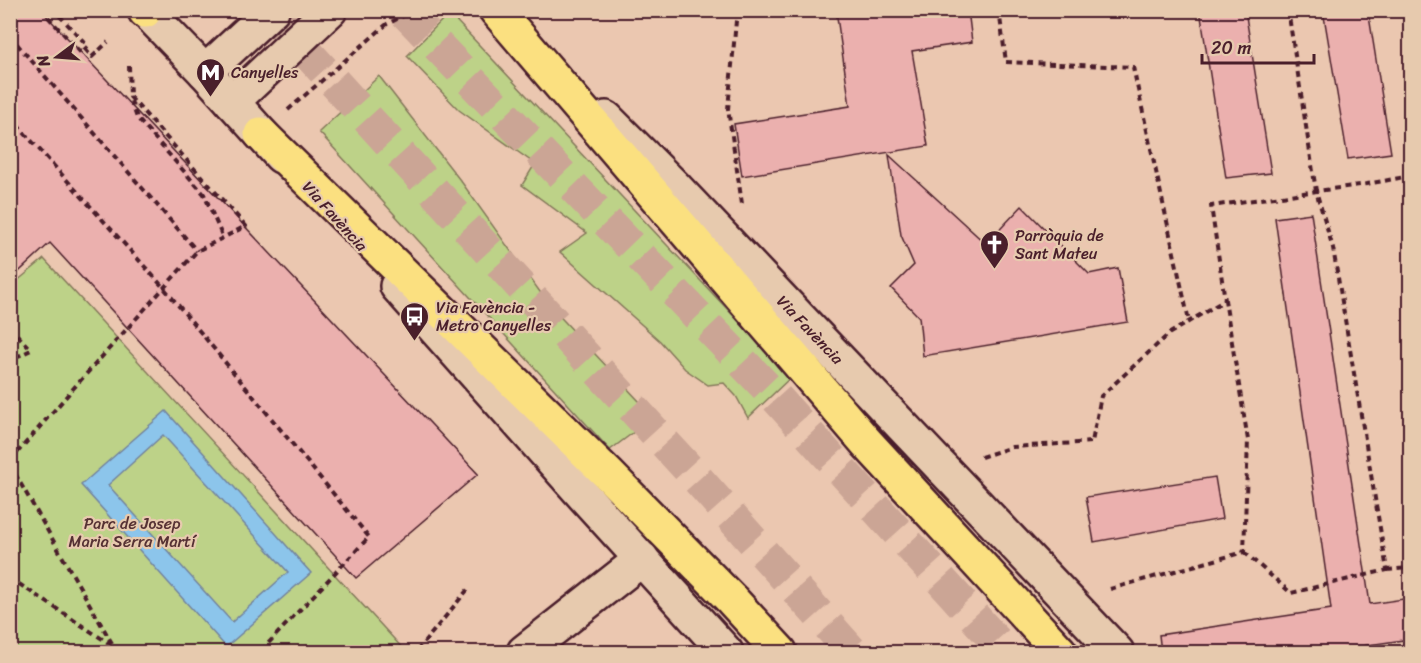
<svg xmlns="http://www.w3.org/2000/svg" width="1421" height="663" viewBox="0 0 1421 663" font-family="Sriracha,sans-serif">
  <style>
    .green { fill: #bdd288; stroke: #84785a; stroke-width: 1.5 }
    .water { fill: #8cc5eb; stroke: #72839e; stroke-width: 1.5; fill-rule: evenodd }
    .building { fill: #ebb0ae; stroke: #4a1f2b; stroke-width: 1.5 }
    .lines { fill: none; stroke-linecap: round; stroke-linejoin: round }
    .highway-tunnel { stroke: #cba595; stroke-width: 33; stroke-dasharray: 33 16; stroke-linecap: butt }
    .minor-casing { stroke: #4a1f2b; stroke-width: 38 }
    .highway-casing { stroke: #4a1f2b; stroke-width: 38 }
    .path { stroke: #4a1f2b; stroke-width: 4; stroke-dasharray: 6 4.5; stroke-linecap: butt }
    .minor { stroke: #e7caae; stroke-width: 33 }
    .highway { stroke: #fbe080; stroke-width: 33 }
    .labels { text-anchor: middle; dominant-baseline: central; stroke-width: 4.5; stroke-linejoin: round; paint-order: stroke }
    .poi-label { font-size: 16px; fill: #4a1f2b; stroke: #e7caae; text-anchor: start }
    .street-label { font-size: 16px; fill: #4a1f2b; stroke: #e7caae }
    .park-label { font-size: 16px; fill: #563134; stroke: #e7caae }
  </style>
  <rect width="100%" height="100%" fill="#ebc7b0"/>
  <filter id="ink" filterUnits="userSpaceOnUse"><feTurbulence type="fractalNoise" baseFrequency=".0167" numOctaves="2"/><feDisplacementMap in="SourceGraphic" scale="12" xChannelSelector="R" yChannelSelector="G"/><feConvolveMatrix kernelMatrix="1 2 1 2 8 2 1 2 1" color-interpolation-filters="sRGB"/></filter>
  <g filter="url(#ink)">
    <path class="green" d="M449,13L791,377L748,418L736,396L724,383L708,385L685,369L660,341L560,252L587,233L522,185L535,164L459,110L407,56Z
      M379,76L463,184L550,306L654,417L610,450L319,132Z
      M44,259L406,652H11V286Z"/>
    <path class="water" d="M166,411L311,573L226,647L81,485ZM163,435L288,572L232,622L108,485Z"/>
    <path class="building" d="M10,10H41L478,474L356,578L50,243L10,280Z
      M836,10H968L972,42L912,51L928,146L742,176L734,124L850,106Z
      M1200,10H1245L1271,173L1226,178Z
      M1323,10H1368L1391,153L1348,159Z
      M889,155L986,244L1022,206L1089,274L1118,268L1128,322L923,356L919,317L891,288L914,265L901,235Z
      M1311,213L1370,604L1410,598V639L1320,652H1161L1159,635L1331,609L1275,218Z
      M1215,477L1222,519L1094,542L1086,497Z"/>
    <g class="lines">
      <path class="highway-tunnel" d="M268,10L693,474L852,652
        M403,10L771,392L1006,652"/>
      <defs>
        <g id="minor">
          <path d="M145,10L205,72L281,156"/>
          <path d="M205,72L272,10"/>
          <path d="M232,102L330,10"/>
          <path id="s1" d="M606,118L677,189L1117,652"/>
          <path d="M397,286L584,496L726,652"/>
          <path d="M524,652L642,559"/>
        </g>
        <path id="highway" d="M145,10V11
          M496,10L866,442L1060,652
          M261,134L609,475L732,600L780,652"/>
      </defs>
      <use href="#minor" class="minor-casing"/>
      <use href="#highway" class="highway-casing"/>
      <path class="path" d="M737,10L728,109L742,204
        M999,10L1006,62L1133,67L1189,321
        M48,17L81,53L88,46L55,11
        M10,36L197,251
        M85,49L92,57L108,42
        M131,101L137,118L204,194L223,238
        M288,110L387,24L415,10
        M10,117L164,288L369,537L260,652
        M10,327L31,350L10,360
        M981,457L1012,447L1092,442L1101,396L1170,333L1225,300L1211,206L1367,184L1410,176
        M10,461L71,391L197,251L246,226L130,97L129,66
        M10,465L117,652
        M1244,552L1291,593L1387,570L1333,248L1316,191L1288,10
        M1387,570L1410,568
        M10,578L113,646
        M1110,589L1244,552L1248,440L1225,300
        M417,651L469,588"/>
      <use href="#minor" class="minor"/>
      <use href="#highway" class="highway"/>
    </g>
  </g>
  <defs>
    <symbol id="metro-pin" viewBox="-11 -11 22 30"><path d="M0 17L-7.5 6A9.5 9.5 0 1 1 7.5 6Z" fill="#4a1f2b" stroke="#e7caae"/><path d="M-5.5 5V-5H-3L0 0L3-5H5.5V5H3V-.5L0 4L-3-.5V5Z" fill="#fff"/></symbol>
    <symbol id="church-pin" viewBox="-11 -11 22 30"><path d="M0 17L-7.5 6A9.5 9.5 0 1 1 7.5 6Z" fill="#4a1f2b" stroke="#e7caae"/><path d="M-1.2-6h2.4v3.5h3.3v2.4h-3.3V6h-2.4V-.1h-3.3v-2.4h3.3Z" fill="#fff"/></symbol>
    <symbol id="bus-pin" viewBox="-11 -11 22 30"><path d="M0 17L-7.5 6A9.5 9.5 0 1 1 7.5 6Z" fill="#4a1f2b" stroke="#e7caae"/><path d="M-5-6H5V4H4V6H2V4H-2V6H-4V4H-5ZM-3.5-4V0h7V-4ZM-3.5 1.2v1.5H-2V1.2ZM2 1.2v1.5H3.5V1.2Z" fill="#fff"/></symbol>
  </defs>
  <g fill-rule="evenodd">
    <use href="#metro-pin" x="194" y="56" width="33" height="45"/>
    <use href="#church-pin" x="978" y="228" width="33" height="45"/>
    <use href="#bus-pin" x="398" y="300" width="33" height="45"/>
  </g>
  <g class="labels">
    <g class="poi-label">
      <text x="231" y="72">Canyelles</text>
      <text x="1015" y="235">Parròquia de<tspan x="1015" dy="18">Sant Mateu</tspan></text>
      <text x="436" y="307">Via Favència -<tspan x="436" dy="18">Metro Canyelles</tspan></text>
    </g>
    <g class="street-label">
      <text transform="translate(335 216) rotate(48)">Via Favència</text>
      <text stroke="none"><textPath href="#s1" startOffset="294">Via Favència</textPath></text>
    </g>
    <g class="park-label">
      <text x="132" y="523">Parc de Josep<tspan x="132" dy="18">Maria Serra Martí</tspan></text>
    </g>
  </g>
  <rect width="1421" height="663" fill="none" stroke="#e7caae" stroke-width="36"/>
  <rect x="18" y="18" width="1385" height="627" fill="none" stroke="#4a1f2b" stroke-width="2" filter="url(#ink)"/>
  <g transform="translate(57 57) rotate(254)" stroke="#e7caae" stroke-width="4.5" paint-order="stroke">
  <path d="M0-4.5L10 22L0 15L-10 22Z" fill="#4a1f2b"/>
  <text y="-9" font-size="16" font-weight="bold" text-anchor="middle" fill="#4a1f2b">N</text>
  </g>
  <path d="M1202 54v9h112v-9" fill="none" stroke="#4a1f2b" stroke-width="3"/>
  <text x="1211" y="54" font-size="18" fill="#4a1f2b" stroke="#e7caae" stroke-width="4.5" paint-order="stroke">20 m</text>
</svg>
